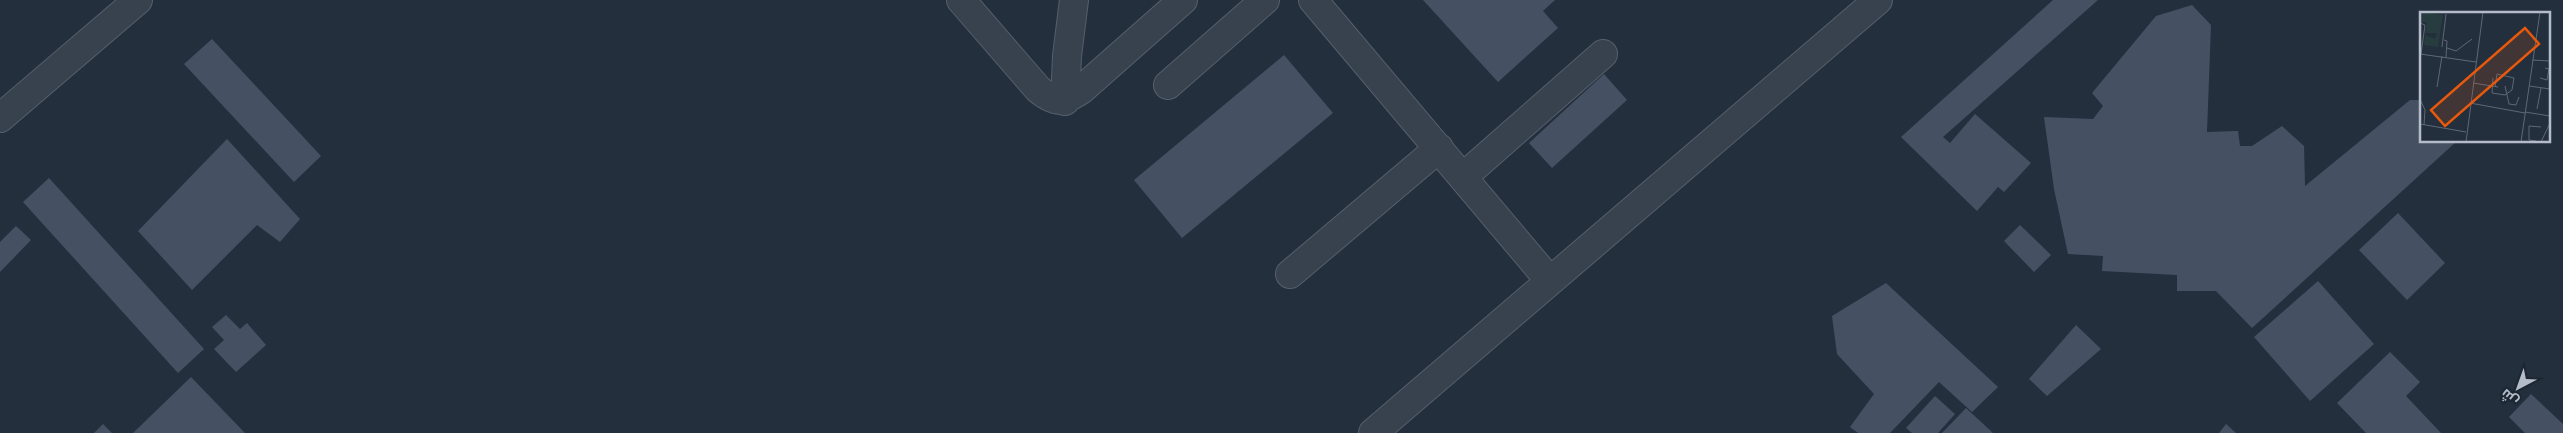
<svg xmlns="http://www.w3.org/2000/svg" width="2563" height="433" viewBox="0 0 2563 433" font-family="'Roboto Condensed',Cairo,sans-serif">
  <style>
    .building { fill: #455162 }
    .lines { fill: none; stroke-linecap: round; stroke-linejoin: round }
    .minor-casing { stroke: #565f6c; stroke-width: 30 }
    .minor { stroke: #38414e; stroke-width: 28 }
    .inset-road { fill: none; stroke: #5e6776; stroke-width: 1 }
    .view { fill: #e8590c; fill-opacity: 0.15; stroke: #e8590c; stroke-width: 2.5 }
    .inset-edge { fill: none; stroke: #b4bcc9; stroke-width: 2.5 }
  </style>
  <rect width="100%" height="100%" fill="#242f3e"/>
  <path class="building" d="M1423,0H1555L1543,11L1558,28L1498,82Z
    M2053,0H2098L1943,137L1950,143L1975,114L2031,163L2004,192L1998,187L1977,211L1901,137Z
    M2192,5L2211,25L2207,132L2238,131L2240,146H2252L2282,126L2304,146L2305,186L2410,100H2422V141H2457L2252,328L2216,291H2177V275L2102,271L2103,256L2068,254L2054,189L2044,117L2093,119L2103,106L2092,93L2156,16Z
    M212,39L321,156L294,182L184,64Z
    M1284,55L1333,113L1182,238L1134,180Z
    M1604,74L1627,100L1552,168L1529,143Z
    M227,139L300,219L280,242L257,225L192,290L138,231Z
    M49,178L204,349L178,373L23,202Z
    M2398,213L2445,263L2407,300L2359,250Z
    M2020,225L2051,255L2034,272L2004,241Z
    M16,226L31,240L0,272V242Z
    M2318,281L2374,344L2310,401L2254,337Z
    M1886,283L1998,387L1972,412L1939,382L1890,433H1858L1850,427L1874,394L1837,354L1832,316Z
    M226,315L240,329L247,323L266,345L236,372L214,349L224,340L212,327Z
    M2076,325L2101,349L2047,396L2029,379Z
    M2390,352L2420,382L2406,396L2441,433H2366L2337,403Z
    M191,377L245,433H133Z
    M2531,394L2563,424V433H2525L2509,417Z
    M1935,396L1955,414L1938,433H1912L1906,428Z
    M1966,408L1993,433H1942Z
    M103,424L112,433H94Z
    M2226,424L2236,433H2219Z"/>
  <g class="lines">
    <defs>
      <path id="minor" d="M961,0L1038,89C1056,104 1062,102 1081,90L1183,0
        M1313,0L1550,281
        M1168,85L1265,0
        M1065,101L1067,56L1074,0
        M0,118L138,0
        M1463,177L1603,54
        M1290,274L1439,148
        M1373,433L1878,0"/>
    </defs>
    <use href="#minor" class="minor-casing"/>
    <use href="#minor" class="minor"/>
  </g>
  <g transform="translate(2420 12)">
    <rect width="130" height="130" fill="#242f3e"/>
    <path d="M0,0L23,3L18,35L4,33L5,23L15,27L17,21H5L7,10H0Z" fill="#263c3f"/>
    <path class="inset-road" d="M0,11L5,13L1,42M24,28L27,29L26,45M22,35L26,2M27,36L36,39L52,27M0,42L56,50M112,48L130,49M73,66L72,81L85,83L92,78L94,66L77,62L75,75M120,66L127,68L129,57L125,56M53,71L78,75M85,74L89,92L96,93L99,85M109,74L130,77M17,75L22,44M0,87L5,98L4,113M50,91L105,101M117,97L121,76M105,100L130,104M0,112L46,120M116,129L109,128V114L121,115M46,130L63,0M101,130L120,0M121,130L130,111"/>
    <path class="view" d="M105,16L119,32L25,114L11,98Z"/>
    <rect width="130" height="130" class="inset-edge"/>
  </g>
  <g transform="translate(2518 388) rotate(221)" stroke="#1d2633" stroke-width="4" paint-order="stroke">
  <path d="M0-4L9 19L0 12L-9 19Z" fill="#b4bcc9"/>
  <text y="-8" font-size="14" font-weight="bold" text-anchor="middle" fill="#b4bcc9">ش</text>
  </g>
</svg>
